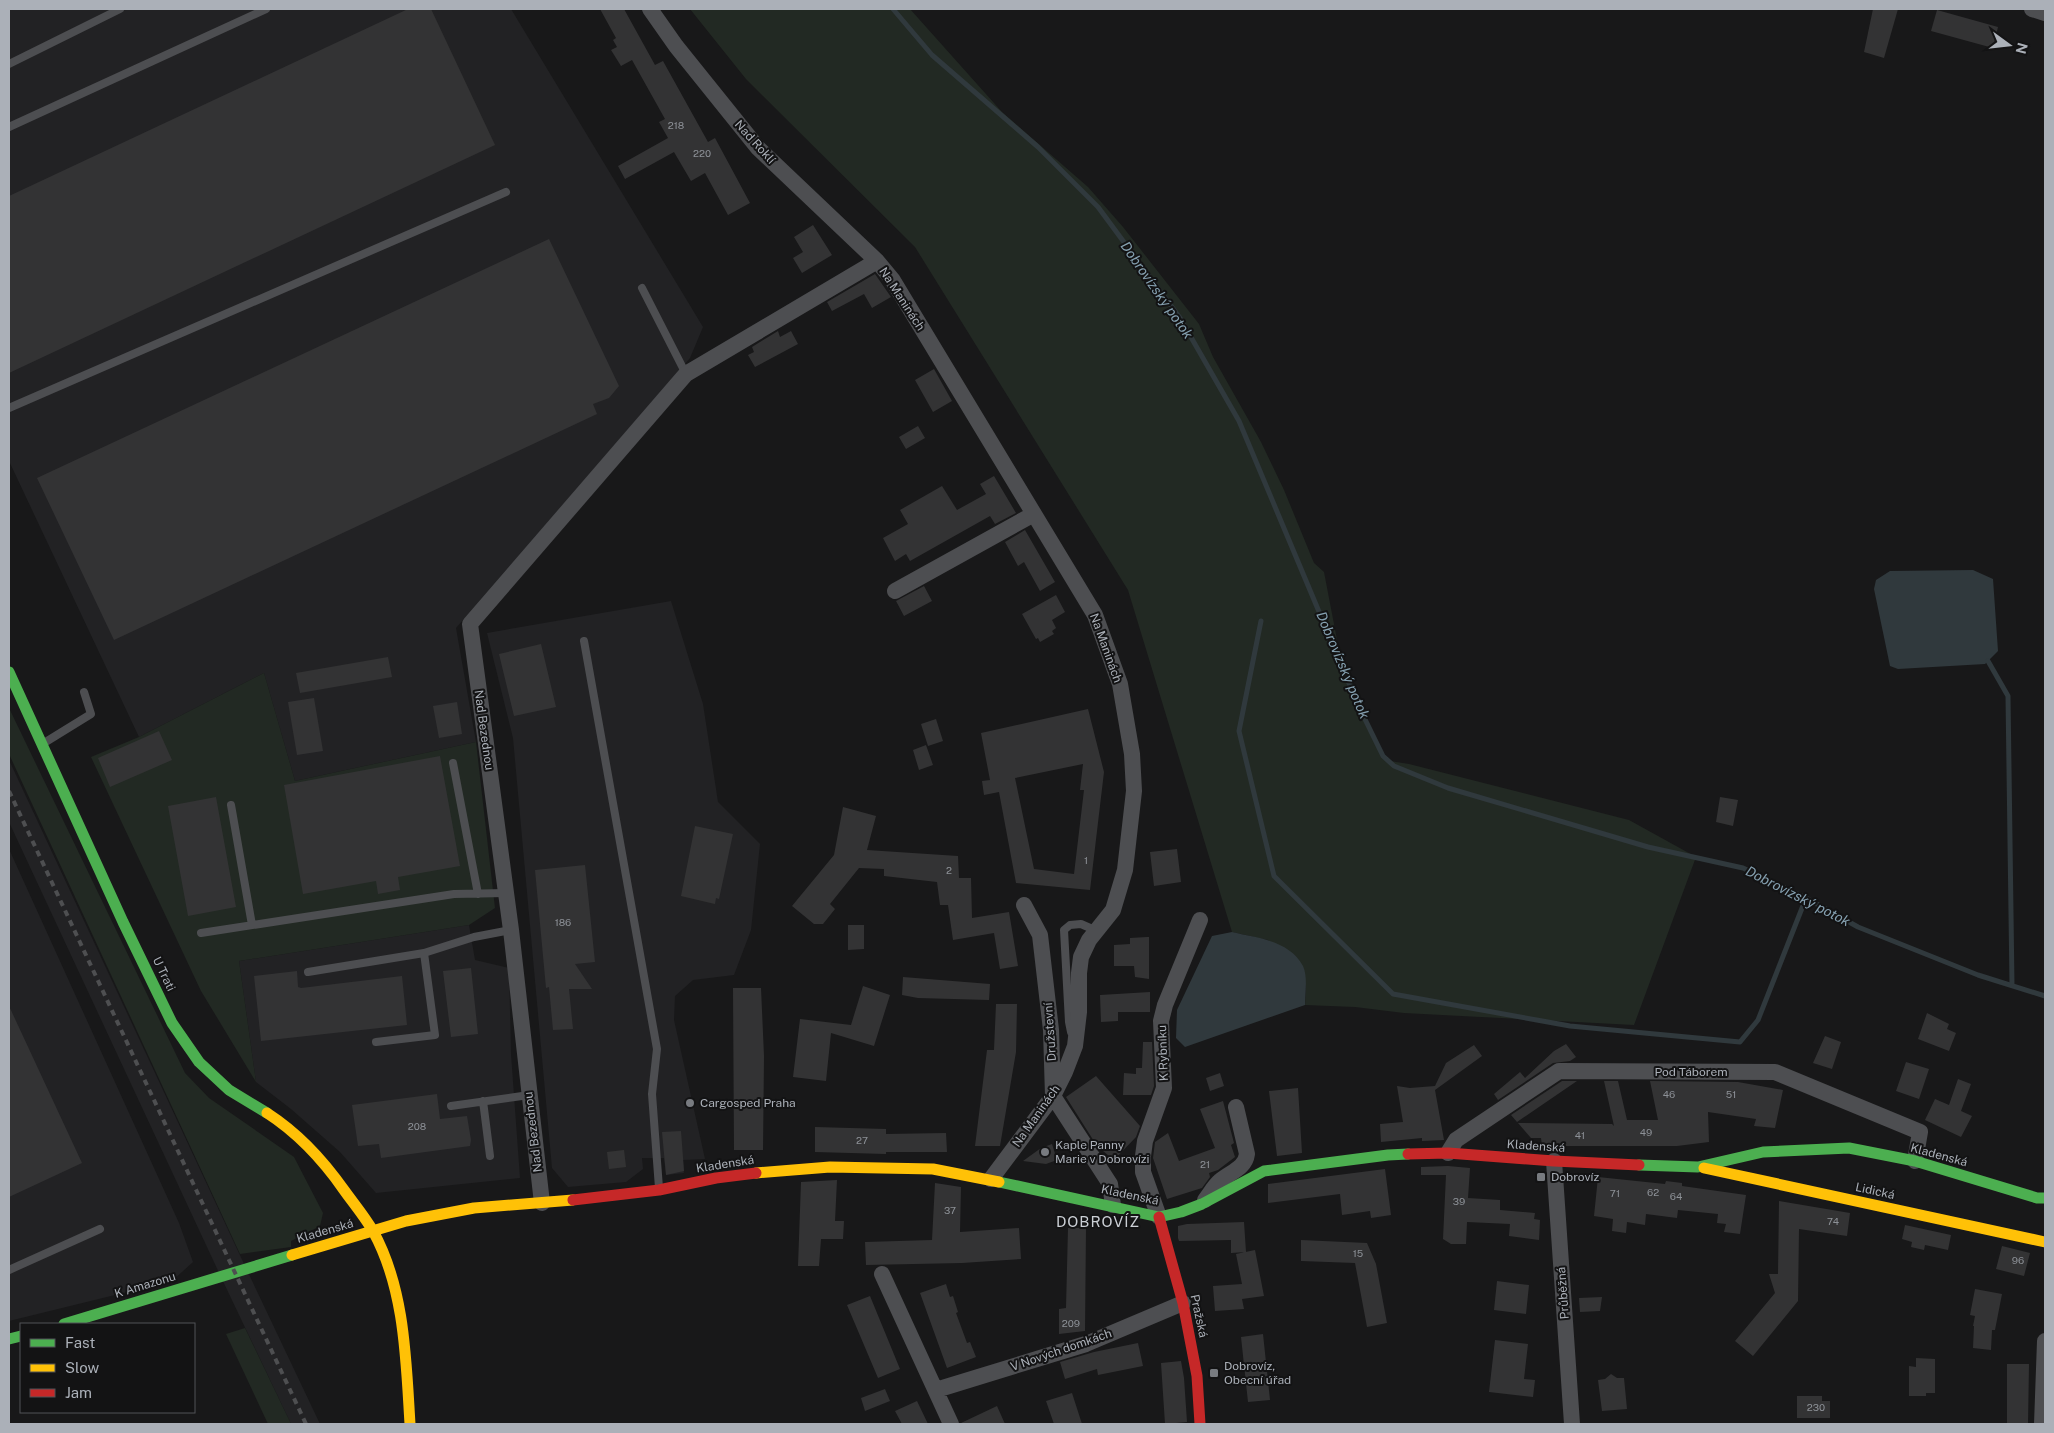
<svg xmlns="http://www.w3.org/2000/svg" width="2054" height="1433" viewBox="0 0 2054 1433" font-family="'Public Sans',sans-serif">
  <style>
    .built { fill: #222224 }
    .green { fill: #222923 }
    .water { fill: #30393d }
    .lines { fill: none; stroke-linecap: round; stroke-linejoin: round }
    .stream { stroke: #30393d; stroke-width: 5 }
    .building { fill: #333334; fill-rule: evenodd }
    .lane { stroke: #4d4e51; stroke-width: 8 }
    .street { stroke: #4d4e51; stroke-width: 16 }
    .fast { stroke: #4caf50; stroke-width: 11 }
    .slow { stroke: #ffc107; stroke-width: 11 }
    .jam { stroke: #c62828; stroke-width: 11 }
    .rail { stroke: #4e4f51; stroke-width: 4; stroke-dasharray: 6 5; stroke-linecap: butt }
    .poi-dot { fill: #787b80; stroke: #131314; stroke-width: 2 }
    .labels { text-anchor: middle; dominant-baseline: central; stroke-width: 4; stroke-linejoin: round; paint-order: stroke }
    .number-label { font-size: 10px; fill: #8d9197 }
    .street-label { font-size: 12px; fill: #abb0b8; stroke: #131314 }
    .poi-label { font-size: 12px; fill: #abb0b8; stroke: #131314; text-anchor: start }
    .water-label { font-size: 14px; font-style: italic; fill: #85a0b0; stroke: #131314 }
    .quarter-label { font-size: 15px; letter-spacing: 1px; fill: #cbcfd5; stroke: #131314 }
  </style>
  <rect width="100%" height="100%" fill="#181819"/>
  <path class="built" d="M9,9H511L703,327L690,358L456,628L476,742L295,781L264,673L139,737L9,461Z
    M671,601L703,704L718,802L760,844L751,930L734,975L693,980L675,996L674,1020L705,1159L683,1160L684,1173L666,1175L664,1158H642L643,1169L626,1182L568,1187L552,1168L513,738L487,633Z
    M9,760L245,1266L320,1424H291L221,1277L9,822Z
    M9,849L179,1223L193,1262L172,1281L9,1321Z
    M469,925L475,960L509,968L511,1054L520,1178L376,1193L340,1152L291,1109L256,1082L239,961Z"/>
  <path class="green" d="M690,9H910L1002,112L1088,187L1123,227L1199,324L1213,357L1261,442L1284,490L1314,563L1324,572L1338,645L1378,747L1390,761L1409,764L1629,820L1696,857L1634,1025L1404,1013L1355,1007L1305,1005L1306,986L1268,940L1232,932L1128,590L915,247L746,79Z
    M264,673L295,781L476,742L495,908L469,925L239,961L256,1082L201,991L91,757L139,737Z
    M9,708L185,1073L209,1098L294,1157L323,1213L320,1226L291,1241V1247L240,1254L9,754Z
    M245,1328L291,1424H268L226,1334Z"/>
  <path class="water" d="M1973,570L1993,579L1998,651L1985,664L1898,669L1890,666L1874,589L1876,580L1890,571Z
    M1232,932C1257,938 1289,940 1303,966C1308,977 1305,994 1305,1005L1185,1047L1176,1038L1177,1010L1212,936Z"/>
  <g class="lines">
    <path class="stream" d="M893,9L932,55L1038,147L1098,207L1180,318L1239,421L1359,707L1383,756L1394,766L1448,788L1648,847L1743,868L1806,898L1858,927L1978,975L2045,996
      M1261,621L1239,731L1274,876L1393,994L1570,1026L1740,1042L1758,1020L1806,898
      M1988,661L2008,696L2012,985"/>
  </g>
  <path class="building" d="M408,9H431L495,145L9,373V196Z
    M600,9H624L655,65L663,61L708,142L715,138L750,203L728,215L705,173L691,181L674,152L625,179L618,166L668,138L659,122L665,119L632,60L621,66L611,50L617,47L613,40L616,38Z
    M1873,9H1898L1884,58L1864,52Z
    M1937,10L1998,27L1993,48L1931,31Z
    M813,225L832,255L802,273L793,258L803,252L794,237Z
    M549,239L619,386L609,398L593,404L597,414L114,640L37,478Z
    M875,274L891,297L872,308L864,294L832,311L827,302Z
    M778,331L780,337L791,331L798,344L755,367L748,355L754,352L752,347Z
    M934,369L952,401L933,412L915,380Z
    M918,426L925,438L906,449L899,437Z
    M994,476L1016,513L995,524L990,516L910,561L906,554L895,561L883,538L908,524L900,510L942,486L957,510L986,494L980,484Z
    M1025,530L1055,582L1040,591L1024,562L1018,566L1005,542Z
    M924,586L932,601L904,616L896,601Z
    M1056,595L1065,612L1052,620L1056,628L1052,631L1054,634L1040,642L1038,638L1036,639L1022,614Z
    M541,644L556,707L514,716L499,654Z
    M388,657L392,677L300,693L296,673Z
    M314,698L323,751L297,755L288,702Z
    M457,702L462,734L439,738L433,706Z
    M1088,709L1104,772L1090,890L1016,883L999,792L984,795L982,781L990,780L981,733ZM1083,764L1080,790H1084L1074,874L1034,869L1015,778Z
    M936,719L943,741L928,746L921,724Z
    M159,731L172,760L110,787L98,758Z
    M926,745L933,765L919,770L913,750Z
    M440,756L460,866L398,877L400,890L378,894L376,881L303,894L284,785Z
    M216,797L236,907L188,916L168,806Z
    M1720,797L1738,800L1733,826L1716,822Z
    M843,807L876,816L867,850L958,856L959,878H971L972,918L1009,912L1018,966L1000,969L994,933L953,940L948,905H940L937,882L884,876V869L859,868L830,904L835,909L823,924H814L792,906L834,855Z
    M695,826L733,834L719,899L716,898L715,904L681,896Z
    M1177,849L1181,882L1154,886L1150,852Z
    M585,865L595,962L575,964L592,989H569L573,1029L553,1030L549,987L546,988L535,870Z
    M848,925H864V949L848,950Z
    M1147,937H1149V979L1135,977L1134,966H1114V945L1130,944V938Z
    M471,968L478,1034L451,1037L443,971Z
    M297,971L298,987L301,988L402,976L407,1025L261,1041L254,976Z
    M903,977L990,984L989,1000L918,998L902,995Z
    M863,986L890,995L874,1046L831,1033L826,1081L793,1077L800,1019L851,1025Z
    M733,988H761L764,1056L763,1150H734Z
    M1150,992V1012H1118V1021L1101,1022L1100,995Z
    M996,1004H1017L1016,1052L1000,1146H975L987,1050H994Z
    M9,1006L82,1163L9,1197Z
    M1927,1013L1949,1024L1947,1029L1956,1033L1949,1051L1918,1039Z
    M1825,1036L1841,1042L1832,1069L1813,1063Z
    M1143,1042H1152L1154,1086L1151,1095H1123L1124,1073L1136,1074V1068H1142Z
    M1566,1044L1576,1057L1570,1061L1553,1063L1498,1100L1494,1094L1520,1072L1525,1078L1554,1051Z
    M1474,1045L1482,1056L1435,1090L1444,1140L1422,1141V1138L1381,1142L1380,1124L1403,1122L1397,1086L1410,1088L1435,1086L1446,1063Z
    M1906,1062L1929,1069L1919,1099L1896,1091Z
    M1220,1073L1224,1086L1210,1091L1206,1078Z
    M1096,1076L1140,1126L1136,1137L1114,1160L1097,1146L1066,1097Z
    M1958,1079L1971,1084L1961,1111L1972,1116L1961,1137L1925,1120L1935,1099L1949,1105Z
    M1562,1081H1577L1517,1122L1511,1115Z
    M1604,1081H1618L1627,1120H1658L1650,1081L1738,1082L1783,1090L1775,1128L1754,1126L1756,1119L1708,1112L1709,1142L1677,1146H1542L1541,1138H1531L1518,1123L1612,1124L1614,1126Z
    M1298,1088L1302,1153L1277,1156L1269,1091Z
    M437,1094L440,1119L467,1116L471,1140L470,1146L381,1158L379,1144L358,1146L352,1105Z
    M1223,1101L1234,1143L1231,1145L1235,1157L1218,1170L1209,1173L1210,1177L1202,1188L1167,1199L1153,1158L1155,1142L1168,1133L1179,1161L1215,1148L1200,1109Z
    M815,1127L886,1129V1134L946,1133L947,1152H886V1154L815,1152Z
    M681,1131L684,1171L666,1175L662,1132Z
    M1052,1144L1057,1160L1046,1164L1023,1161L1041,1148Z
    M624,1150L626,1167L609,1169L607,1152Z
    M1448,1166L1470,1168L1468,1198L1500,1200V1210L1535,1213L1534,1219L1540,1220L1539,1240L1509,1236L1510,1224L1467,1222L1466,1244H1451L1443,1239L1446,1175H1421V1167Z
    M1385,1169L1391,1215L1371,1218L1370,1211L1342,1215L1340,1194L1268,1203V1184Z
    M1598,1177L1665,1184L1666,1181L1682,1183V1186L1746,1195L1740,1234L1724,1232L1726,1224L1717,1223L1718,1214L1678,1210L1677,1218L1646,1214L1645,1225L1627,1222L1626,1233L1612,1231L1613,1219L1594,1216Z
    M837,1180L835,1221H844L843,1239H821L819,1266H798L801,1182Z
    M935,1183L961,1187L960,1232L1019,1228L1021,1259L962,1263L866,1265L865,1242L932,1240Z
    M1779,1201L1850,1213L1847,1236L1799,1229L1798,1301L1753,1356L1735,1341L1775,1293L1769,1274H1778Z
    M1244,1222L1246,1252L1231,1253V1240L1179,1241L1178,1238V1226L1187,1224Z
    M1905,1225L1951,1235L1948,1250L1925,1245L1924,1250L1911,1247L1912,1242L1902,1239Z
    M1068,1228H1086L1085,1331L1059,1334V1309L1066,1308Z
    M1301,1240L1367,1243L1376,1264L1387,1323L1367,1327L1355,1263L1301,1261Z
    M2002,1246L2030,1253L2024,1276L1996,1269Z
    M1255,1250L1264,1296L1242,1299L1244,1309L1215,1311L1213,1286L1242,1284L1236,1254Z
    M1497,1281L1529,1285L1526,1314L1494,1310Z
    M946,1284L950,1297L953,1296L958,1312L956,1313L967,1343L970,1342L976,1357L947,1368L920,1293Z
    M1975,1289L2002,1294L1995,1330H1992L1991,1350L1973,1348L1974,1326H1973L1975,1316L1970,1315Z
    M870,1296L900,1369L878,1378L847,1305Z
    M1602,1297L1600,1311L1580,1312L1579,1298Z
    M1263,1334L1270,1400L1248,1402L1241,1337Z
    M1495,1340L1528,1344L1524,1379L1535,1380L1533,1397L1489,1392Z
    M1138,1343L1143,1366L1098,1375L1097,1369L1065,1379L1060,1362L1094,1352Z
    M1916,1358L1935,1359V1393H1926V1396H1909V1366L1916,1367Z
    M1181,1361L1184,1378L1187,1422L1165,1424L1161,1363Z
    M2007,1364H2029L2028,1424H2007Z
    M1611,1374L1617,1378H1624L1627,1409L1602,1411L1598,1380L1605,1379Z
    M885,1389L890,1401L865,1411L861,1398Z
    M1072,1393L1082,1424H1054L1046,1401Z
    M1797,1396H1822V1401H1830V1418H1797Z
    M917,1401L928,1424H902L895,1411Z
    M997,1406L1005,1424H961V1423Z"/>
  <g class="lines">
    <path class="lane" d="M9,64L120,9
      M9,127L266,9
      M642,288L686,374
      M9,408L506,192
      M584,641L657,1049L652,1094L659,1188
      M44,743L91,714L84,692
      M453,763L478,894
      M231,805L252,925
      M201,933L454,894L506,893
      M308,972L424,953L474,937L511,930
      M1071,1032L1069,1022L1064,930L1070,925L1081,924L1097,931
      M376,1042L435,1035L424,953
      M483,1101L490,1156
      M451,1106L529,1095
      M9,1270L100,1229"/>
    <path class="street" d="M650,9L676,46L758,148L877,261L892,279L1095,615L1120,684L1132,754L1134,791L1125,870L1113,910L1089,940L1081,957L1079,973V1012L1075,1046L1065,1072L1053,1096L991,1179
      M2032,9L2045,13
      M895,591L1034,514
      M1024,905L1040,935L1051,1030L1053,1096L1110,1184L1113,1205
      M1448,1153L1456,1140L1559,1071L1775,1072L1920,1132L1915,1161
      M1554,1161L1572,1424
      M1205,1200C1210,1194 1214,1186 1220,1181C1230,1172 1245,1169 1247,1154L1236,1107
      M542,1203L511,930L470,624L686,374L877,261
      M1159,1217L1143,1172V1156L1145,1141L1164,1088L1161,1021L1165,1005L1200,920
      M882,1274L951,1424
      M936,1390L1086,1344L1183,1303
      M2042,1424L2045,1341"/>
    <path class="fast" d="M9,672L123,922L172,1023L199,1062L229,1090L267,1113
      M1639,1165L1698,1167L1763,1152L1849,1148L1915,1161L2037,1198H2045
      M999,1182L1159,1217L1181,1212L1202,1204L1264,1171L1388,1155L1408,1154
      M64,1324L292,1255
      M9,1339L21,1336"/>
    <path class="slow" d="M267,1113C298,1133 323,1160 344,1190C354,1204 365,1217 373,1231C405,1289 406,1360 410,1424
      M1704,1168L2045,1242
      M756,1173L830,1167L933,1169L999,1182
      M292,1255L406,1221L474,1208L573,1200"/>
    <path class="jam" d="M1408,1154L1448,1153L1554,1161L1639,1165
      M573,1200L659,1190L716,1178L756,1173
      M1159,1217L1183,1303L1197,1376L1200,1424"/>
    <path class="rail" d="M9,791L306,1424"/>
  </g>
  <g class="poi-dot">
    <circle cx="690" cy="1103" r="5"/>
    <circle cx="1045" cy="1152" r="5"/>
    <rect x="1536" y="1172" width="10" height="10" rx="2.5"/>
    <rect x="1209" y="1368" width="10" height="10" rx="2.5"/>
  </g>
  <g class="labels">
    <g class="number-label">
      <text x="676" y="125">218</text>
      <text x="702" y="153">220</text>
      <text x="1086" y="860">1</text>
      <text x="949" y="870">2</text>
      <text x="563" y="922">186</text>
      <text x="1669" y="1094">46</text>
      <text x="1731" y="1094">51</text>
      <text x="417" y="1126">208</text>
      <text x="1646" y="1132">49</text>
      <text x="1580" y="1135">41</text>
      <text x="862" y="1140">27</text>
      <text x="1205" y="1164">21</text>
      <text x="1653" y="1192">62</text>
      <text x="1615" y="1193">71</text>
      <text x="1676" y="1196">64</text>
      <text x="1459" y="1201">39</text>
      <text x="950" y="1210">37</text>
      <text x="1833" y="1221">74</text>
      <text x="1358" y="1253">15</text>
      <text x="2018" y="1260">96</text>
      <text x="1071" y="1323">209</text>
      <text x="1816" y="1407">230</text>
    </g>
    <g class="street-label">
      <text transform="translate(755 142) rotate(48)">Nad Roklí</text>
      <text transform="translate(902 299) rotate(57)">Na Maninách</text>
      <text transform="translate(1106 648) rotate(70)">Na Maninách</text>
      <text transform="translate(484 730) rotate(82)">Nad Bezednou</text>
      <text transform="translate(164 974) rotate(64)">U Trati</text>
      <text transform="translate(1050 1032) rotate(-94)">Družstevní</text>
      <text transform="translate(1163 1053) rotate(-92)">K Rybníku</text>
      <text x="1691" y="1072">Pod Táborem</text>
      <text transform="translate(1036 1116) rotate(-55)">Na Maninách</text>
      <text transform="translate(533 1132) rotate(-97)">Nad Bezednou</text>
      <text transform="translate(1536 1146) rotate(4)">Kladenská</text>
      <text transform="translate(1939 1155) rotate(15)">Kladenská</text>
      <text transform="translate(725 1164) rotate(-9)">Kladenská</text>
      <text transform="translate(1875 1191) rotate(12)">Lidická</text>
      <text transform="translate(1130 1195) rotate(12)">Kladenská</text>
      <text transform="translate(325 1231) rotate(-16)">Kladenská</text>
      <text transform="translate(145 1285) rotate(-17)">K Amazonu</text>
      <text transform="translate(1563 1293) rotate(-94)">Průběžná</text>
      <text transform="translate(1199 1316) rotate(78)">Pražská</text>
      <text transform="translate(1061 1350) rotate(-19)">V Nových domkách</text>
    </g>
    <g class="poi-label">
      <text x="700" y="1103">Cargosped Praha</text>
      <text x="1055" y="1145">Kaple Panny<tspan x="1055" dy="14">Marie v Dobrovízi</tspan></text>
      <text x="1551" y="1177">Dobrovíz</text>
      <text x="1224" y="1366">Dobrovíz,<tspan x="1224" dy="14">Obecní úřad</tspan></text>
    </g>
    <g class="water-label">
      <text transform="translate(1157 290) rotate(55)">Dobrovízský potok</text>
      <text transform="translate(1343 665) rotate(67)">Dobrovízský potok</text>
      <text transform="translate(1798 896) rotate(27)">Dobrovízský potok</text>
    </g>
    <g class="quarter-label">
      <text x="1098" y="1221">DOBROVÍZ</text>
    </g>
  </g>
  <rect width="2054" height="1433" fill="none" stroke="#abb0b8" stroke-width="20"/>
  <rect x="20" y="1323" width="175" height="90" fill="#131314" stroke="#505256"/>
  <rect x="30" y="1339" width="25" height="8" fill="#4caf50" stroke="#505256"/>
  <text x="65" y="1348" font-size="15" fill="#abb0b8">Fast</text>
  <rect x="30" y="1364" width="25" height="8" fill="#ffc107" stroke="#505256"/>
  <text x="65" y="1373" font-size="15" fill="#abb0b8">Slow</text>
  <rect x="30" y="1389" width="25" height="8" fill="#c62828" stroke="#505256"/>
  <text x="65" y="1398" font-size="15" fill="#abb0b8">Jam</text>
  <g transform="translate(2009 45) rotate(105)" stroke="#131314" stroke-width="4" paint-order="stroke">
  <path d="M0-4L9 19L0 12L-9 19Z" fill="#abb0b8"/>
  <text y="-8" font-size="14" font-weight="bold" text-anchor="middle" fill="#abb0b8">N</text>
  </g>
</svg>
